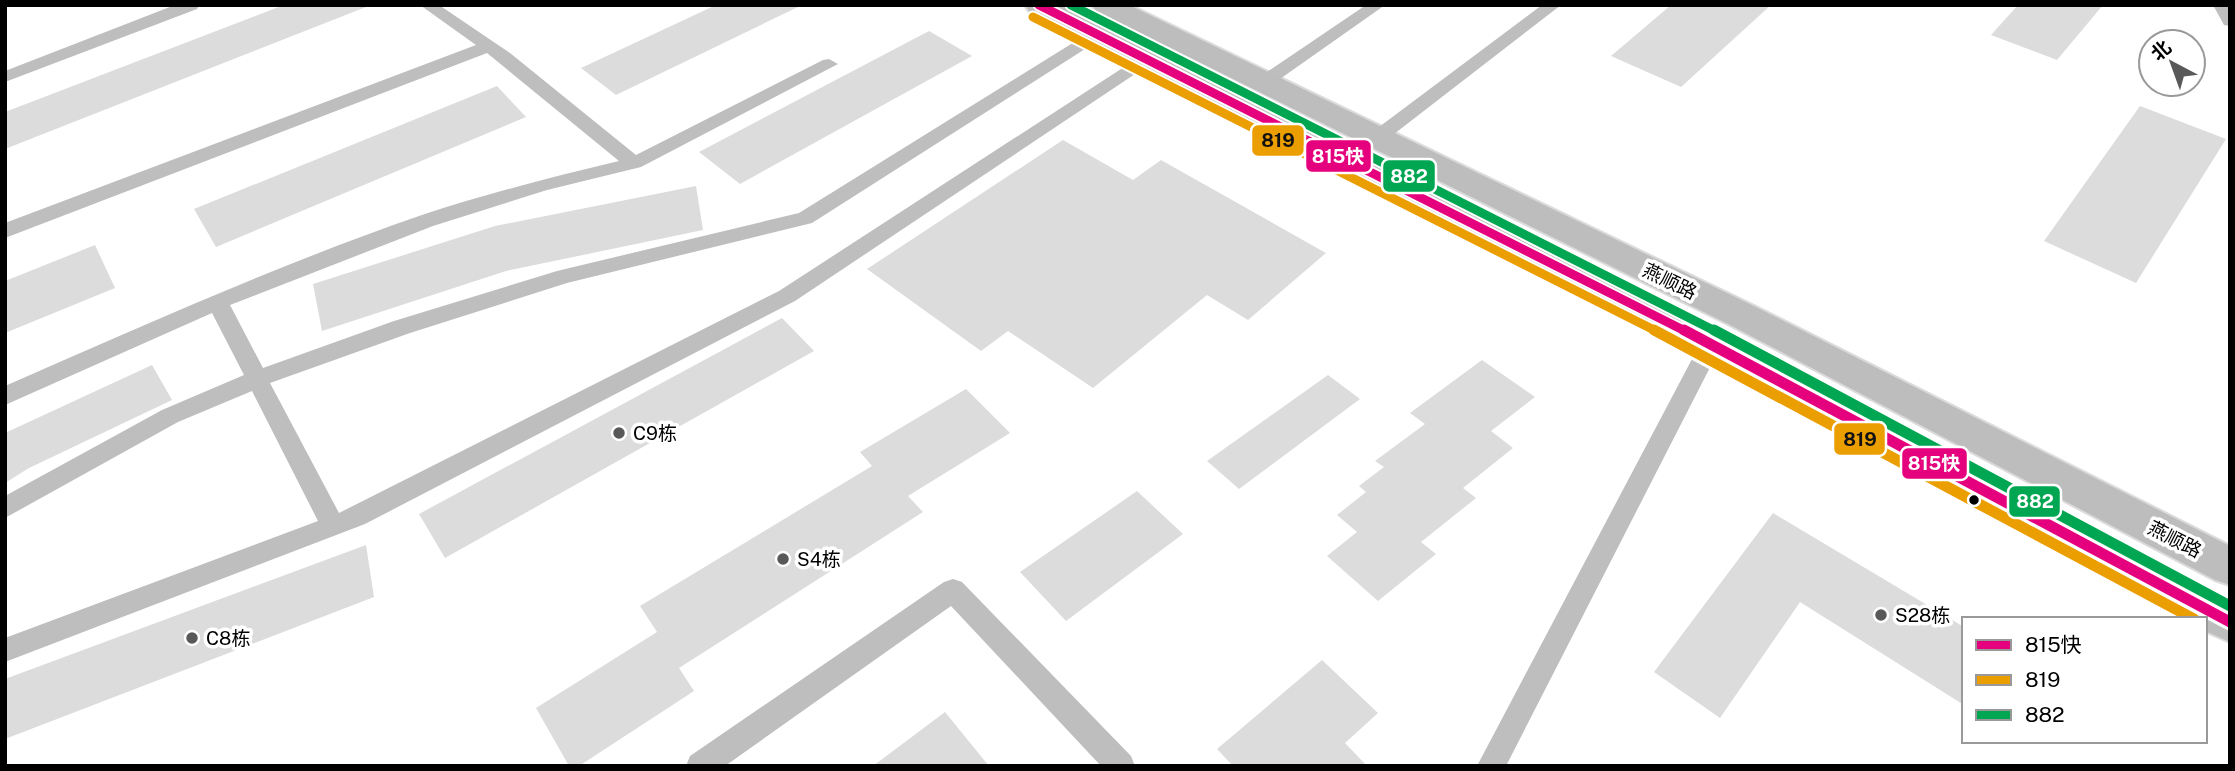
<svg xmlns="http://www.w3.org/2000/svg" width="2235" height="771" viewBox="0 0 2235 771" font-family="'Public Sans','Noto Sans SC',sans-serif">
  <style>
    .building { fill: #dcdcdc }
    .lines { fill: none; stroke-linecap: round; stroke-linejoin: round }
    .primary-casing { stroke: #dbdbdb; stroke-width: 4 }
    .lane { fill: #bebebe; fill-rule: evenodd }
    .primary { fill: #bdbdbd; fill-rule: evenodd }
    .bus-1-far1-casing { stroke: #fff; stroke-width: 13 }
    .bus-1-casing { stroke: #fff; stroke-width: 17 }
    .bus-2-far1-casing { stroke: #fff; stroke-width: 13 }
    .bus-2-casing { stroke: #fff; stroke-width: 17 }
    .bus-3-far1-casing { stroke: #fff; stroke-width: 13 }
    .bus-3-casing { stroke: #fff; stroke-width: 17 }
    .bus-1-far1 { stroke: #e5007d; stroke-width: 9 }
    .bus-1 { stroke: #e5007d; stroke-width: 11 }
    .bus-2-far1 { stroke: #eb9e00; stroke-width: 9 }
    .bus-2 { stroke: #eb9e00; stroke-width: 11 }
    .bus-3-far1 { stroke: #00a651; stroke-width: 9 }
    .bus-3 { stroke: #00a651; stroke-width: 11 }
    .poi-dot { fill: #595959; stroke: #fff; stroke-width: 2.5 }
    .bus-dot { fill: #000; stroke: #fff; stroke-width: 2.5 }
    .labels { text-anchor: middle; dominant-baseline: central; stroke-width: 7; stroke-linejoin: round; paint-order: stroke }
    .street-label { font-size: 19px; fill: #000; stroke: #fff }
    .poi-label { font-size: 19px; fill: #000; stroke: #fff; text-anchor: start }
    .line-badge { stroke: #fff; stroke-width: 2.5 }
    .badge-label { font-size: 19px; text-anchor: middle; font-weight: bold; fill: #fff }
    .pale-badge-label { font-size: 19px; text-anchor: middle; font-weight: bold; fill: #111 }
  </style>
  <rect width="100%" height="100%" fill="#fff"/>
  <path class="building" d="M284,5L366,7L5,149V112Z
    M716,5H802L616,95L581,68Z
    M1671,5H1771L1681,87L1611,56Z
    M2018,5H2103L2057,60L1991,35Z
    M929,31L972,56L740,184L699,152Z
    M497,86L526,117L216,247L194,209Z
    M2140,106L2226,139L2136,283L2044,241Z
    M1063,140L1133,180L1161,160L1326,253L1248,320L1207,295L1093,388L1008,331L981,351L867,269Z
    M696,186L703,230L506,271L322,331L313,284L495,226Z
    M95,245L115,288L5,333V281Z
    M782,318L814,351L445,558L419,514Z
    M1482,360L1535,397L1491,431L1513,448L1463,488L1476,498L1421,542L1436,554L1378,601L1327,556L1357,532L1337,515L1366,492L1359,486L1384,467L1375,461L1425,424L1410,413Z
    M152,365L172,400L29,468L5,483V433Z
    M1328,375L1360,399L1239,489L1207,461Z
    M966,389L1010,433L908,496L923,512L679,668L694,691L579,766H569L536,708L657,632L640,606L872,466L860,452Z
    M1137,491L1183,534L1066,621L1020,572Z
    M1773,513L1964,627V705L1800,602L1720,718L1654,672Z
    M366,545L374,597L5,739V679Z
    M1322,660L1378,713L1345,743L1367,766H1233L1217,749Z
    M945,712L989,766H873Z"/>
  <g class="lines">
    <defs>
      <path id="primary" d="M1025,5H1061L1724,334L2230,599V642L2205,631V619H2182L1698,354L1029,11Z
        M1092,5H1129L1754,306L2230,546V585L2215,580L1728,324L1096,11Z"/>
    </defs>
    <use href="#primary" class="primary-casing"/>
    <path class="lane" d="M175,5H199L197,9L5,82V71Z
      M420,5H439L510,53L636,155L823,60L829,59L838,64L641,167L547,190L433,226L230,305L263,368L394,321L557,271L799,213L1092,31H1104L1107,35L812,223L567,283L410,333L270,383L339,513L779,291L1141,56H1153L1156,60L795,301L365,524L5,662V638L318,521L252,391L178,422L5,518V496L162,410L244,375L212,313L5,405V386C142,326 278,265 419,216C485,194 552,177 619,161L487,53L5,238V223L476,45Z
      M1366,5H1385L1270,86H1258L1255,82L1258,78Z
      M1542,5H1561L1385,141H1371L1369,137L1371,133Z
      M2213,5H2229L2230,26L2224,25Z
      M1711,336L1719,338L1722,344L1506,766H1477L1700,344L1703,338Z
      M953,579L962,582L1131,756L1135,766H1101L951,606L725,766H686L690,756L944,582Z"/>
    <use href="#primary" class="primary"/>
    <defs>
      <path id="bus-1-far1" d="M1039,5L1687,332"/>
      <path id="bus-1" d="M1684,330L2230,622"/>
      <path id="bus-2-far1" d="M1033,17L1658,332"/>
      <path id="bus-2" d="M1654,330L2194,619"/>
      <path id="bus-3-far1" d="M1071,5L1717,332"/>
      <path id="bus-3" d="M1714,330L2230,606"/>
    </defs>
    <use href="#bus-1-far1" class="bus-1-far1-casing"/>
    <use href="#bus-1" class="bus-1-casing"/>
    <use href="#bus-2-far1" class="bus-2-far1-casing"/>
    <use href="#bus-2" class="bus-2-casing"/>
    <use href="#bus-3-far1" class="bus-3-far1-casing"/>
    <use href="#bus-3" class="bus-3-casing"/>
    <use href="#bus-1-far1" class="bus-1-far1"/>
    <use href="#bus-1" class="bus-1"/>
    <use href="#bus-2-far1" class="bus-2-far1"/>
    <use href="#bus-2" class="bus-2"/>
    <use href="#bus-3-far1" class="bus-3-far1"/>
    <use href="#bus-3" class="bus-3"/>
  </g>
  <g class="poi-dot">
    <circle cx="619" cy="433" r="7"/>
    <circle cx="783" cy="559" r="7"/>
    <circle cx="1881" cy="615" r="7"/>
    <circle cx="192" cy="638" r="7"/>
  </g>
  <circle class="bus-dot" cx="1974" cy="500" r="6"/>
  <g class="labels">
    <g class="street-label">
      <text transform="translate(1670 281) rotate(26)">燕顺路</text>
      <text transform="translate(2175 539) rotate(27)">燕顺路</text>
    </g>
    <g class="poi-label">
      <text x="633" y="433">C9栋</text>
      <text x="797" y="559">S4栋</text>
      <text x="1895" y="615">S28栋</text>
      <text x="206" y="638">C8栋</text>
    </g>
  </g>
  <g class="line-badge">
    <rect x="1251" y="124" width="54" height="33" rx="7" fill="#eb9e00"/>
    <rect x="1305" y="139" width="67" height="34" rx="7" fill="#e5007d"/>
    <rect x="1382" y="159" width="54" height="34" rx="7" fill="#00a651"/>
    <rect x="1833" y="422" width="53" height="34" rx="7" fill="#eb9e00"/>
    <rect x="1901" y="447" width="67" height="33" rx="7" fill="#e5007d"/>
    <rect x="2008" y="485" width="53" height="33" rx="7" fill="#00a651"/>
  </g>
  <g class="badge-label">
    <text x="1338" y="163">815快</text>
    <text x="1409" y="183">882</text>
    <text x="1934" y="470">815快</text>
    <text x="2035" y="508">882</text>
  </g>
  <g class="pale-badge-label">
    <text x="1278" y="147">819</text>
    <text x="1860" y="446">819</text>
  </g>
  <rect width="2235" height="771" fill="none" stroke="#000000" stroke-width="14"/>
  <rect x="1962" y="617" width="245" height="126" fill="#ffffff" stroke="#999999" stroke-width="2"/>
  <rect x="1976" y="640" width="35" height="10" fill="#e5007d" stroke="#999999" stroke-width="2"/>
  <text x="2025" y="652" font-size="21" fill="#000000">815快</text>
  <rect x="1976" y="675" width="35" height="10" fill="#eb9e00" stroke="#999999" stroke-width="2"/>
  <text x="2025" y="687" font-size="21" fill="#000000">819</text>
  <rect x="1976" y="710" width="35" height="10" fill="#00a651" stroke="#999999" stroke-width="2"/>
  <text x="2025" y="722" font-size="21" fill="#000000">882</text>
  <g transform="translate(2172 63) rotate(319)"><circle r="33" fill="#ffffff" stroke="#999999" stroke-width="2"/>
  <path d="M0-5L12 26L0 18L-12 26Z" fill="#595959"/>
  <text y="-10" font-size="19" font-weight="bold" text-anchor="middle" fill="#000000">北</text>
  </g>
</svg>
